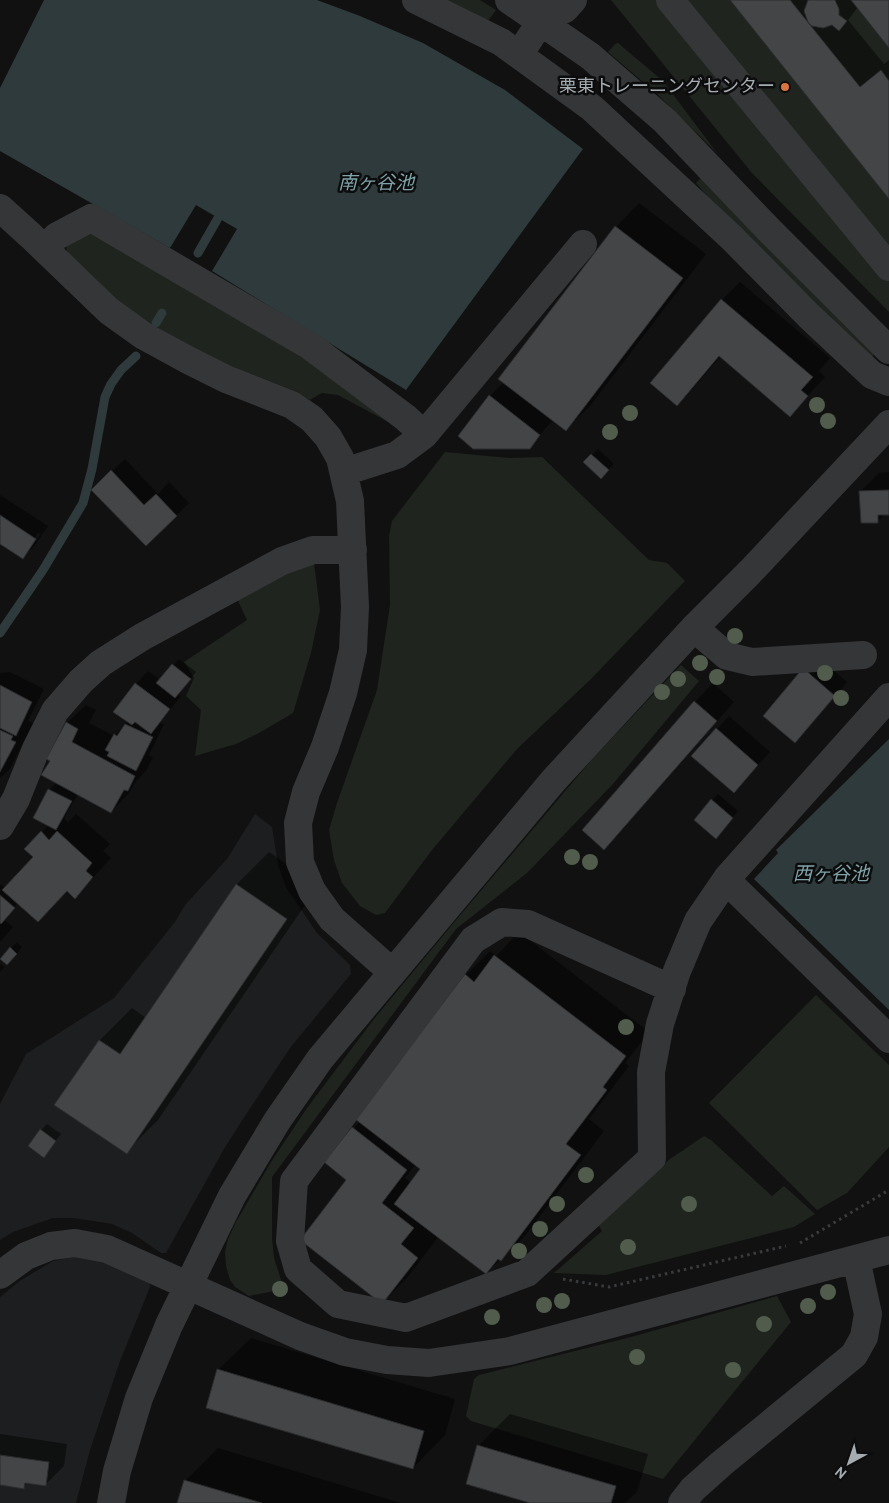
<svg xmlns="http://www.w3.org/2000/svg" width="889" height="1503" viewBox="0 0 889 1503" font-family="Overpass,'Noto Sans JP',sans-serif">
  <style>
    .built { fill: #1d1e1f }
    .green { fill: #1f241e }
    .water { fill: #2e3a3b }
    .shadow { fill: #0007; fill-rule: evenodd }
    .lines { fill: none; stroke-linecap: round; stroke-linejoin: round }
    .stream { stroke: #2e3a3b; stroke-width: 9 }
    .building { fill: #434547; stroke: #2b2c2e }
    .path { stroke: #393b3d; stroke-width: 3; stroke-dasharray: 2.5 4; stroke-linecap: butt }
    .minor { stroke: #343638; stroke-width: 28 }
    .tree { fill: #515c4d }
    .poi-dot { fill: #d97441; stroke: #0c0c0d; stroke-width: 2 }
    .labels { text-anchor: middle; dominant-baseline: central; stroke-width: 5; stroke-linejoin: round; paint-order: stroke }
    .poi-label { font-size: 18px; fill: #a4acb1; stroke: #0c0c0d; text-anchor: end }
    .water-label { font-size: 19px; font-style: italic; fill: #7fa3a8; stroke: #0c0c0d }
  </style>
  <rect width="100%" height="100%" fill="#111112"/>
  <path class="built" d="M255,814L272,827L278,865L286,887L317,933L350,965L351,974L290,1048L245,1116L224,1149L166,1253H161L132,1233L112,1224L74,1218H53L13,1232L0,1240V1104L26,1054L114,998L175,922L185,905L227,859Z
    M85,1255L149,1279L150,1287L120,1361L90,1450L76,1503H0V1297L21,1280L53,1261Z"/>
  <path class="green" d="M445,0H480L496,10L488,21Z
    M611,0H889V312L752,173Z
    M618,43L663,81L717,153L657,94L608,52L615,44Z
    M701,178L872,351L874,355L871,358L719,210L696,183Z
    M91,232L297,349L392,424L338,395L322,393L310,400L298,392L215,360L178,340L122,305L67,253L66,242Z
    M445,452L509,458L542,457L649,560L667,563L685,581L591,679L517,749L432,850L385,913L376,915L360,906L342,883L334,860L329,830L337,803L377,690L390,605L389,536L392,521Z
    M314,563L320,610L311,653L293,713L259,733L236,744L195,756L201,710L186,696L194,678L184,662L247,620L237,599L301,566Z
    M681,665L699,681L613,784L527,873L456,929L272,1177V1238L274,1258L284,1289L249,1296L235,1287L230,1280L226,1266L225,1252L228,1239L236,1222L271,1162L307,1108L374,1019L451,926L594,757Z
    M816,995L889,1065V1147L847,1193L817,1210L709,1103Z
    M704,1136L711,1140L772,1196L784,1186L815,1214L794,1227L606,1275L554,1273L602,1231L597,1222L670,1159Z
    M777,1296L791,1322L663,1479L471,1421L466,1416L474,1379L479,1375L631,1337Z"/>
  <path class="water" d="M44,0H317L360,16L423,43L505,90L583,149L406,390L212,271L237,229L196,205L170,248L0,151V88Z
    M889,739V1010L754,879L778,853L776,850Z"/>
  <path class="shadow" d="M732,0H889V46L858,7L848,20L884,64L889,60V197Z
    M639,203L706,254L590,406L566,429L553,420L529,447L490,396L504,382L616,227Z
    M740,282L830,358L819,371L825,377L790,415L721,356L695,386L677,405L722,300Z
    M598,449L614,464L601,477L585,462Z
    M125,459L158,494L169,482L189,503L146,545L93,490Z
    M889,472V514H885L877,522L861,491L879,473Z
    M0,495L48,526L35,545L23,557L0,543ZM38,533L41,534L33,545H30Z
    M817,657L847,682L807,729L804,669Z
    M179,659L196,672L178,694L181,696L160,723L164,724L149,755L153,757L146,771L136,781L129,793L111,812L78,794L64,818L68,822L76,814L110,844L103,851L111,858L75,897L67,890L18,903L3,919L13,927L0,942V924L1,922L0,921V884L5,888L34,856L42,832L49,825V790L57,782L52,760L67,723L86,705L96,710L89,723L114,736L128,721L136,684L148,671L160,680Z
    M10,672L44,689L28,721L33,723L10,769L0,778V673Z
    M713,683L734,702L623,829L604,848L695,702Z
    M729,716L770,752L734,791L717,729Z
    M718,794L738,811L721,831L695,820Z
    M269,852L318,886L158,1120L126,1152L56,1105L100,1040L132,1008L146,1018L237,884Z
    M519,932L649,1032L625,1063L629,1066L589,1119L604,1131L525,1236L486,1273L439,1236L406,1279L382,1303L348,1180L326,1162L360,1121L466,975L490,951L496,956ZM416,1164L422,1169L411,1183L405,1178Z
    M17,942L22,947L13,958L11,948Z
    M0,964L4,967L0,972Z
    M47,1124L61,1134L44,1156L41,1130Z
    M251,1338L455,1399L445,1435L413,1468L218,1370Z
    M510,1414L648,1454L637,1492L625,1503H535L478,1446Z
    M0,1434L67,1444L64,1466L45,1485L28,1482L24,1487L0,1484Z
    M218,1448L401,1503H179L185,1481Z"/>
  <g class="lines">
    <path class="stream" d="M198,253L218,218
      M156,323L162,313
      M0,633L43,570L83,503L92,469L105,397L111,384L121,370L136,356"/>
  </g>
  <path class="building" d="M730,0H790L860,87L881,70L889,81V199Z
    M808,0H835L839,9V15L847,21L839,31L832,25L823,28L812,26L808,22L804,11Z
    M851,0H889V48Z
    M615,226L683,278L566,431L498,379Z
    M721,299L813,377L801,390L808,396L790,417L719,356L677,406L650,383Z
    M489,395L540,435L530,449H473L458,436Z
    M591,454L609,470L601,479L583,462Z
    M111,470L144,505L156,494L177,516L146,546L91,490Z
    M889,490V515H878V523H861L859,491Z
    M0,515L36,539L23,559L0,544Z
    M172,664L191,679L175,698L156,683Z
    M803,668L835,696L795,743L763,716Z
    M135,683L170,709L151,734L135,722L132,725L113,712Z
    M0,685L32,702L16,736L0,728Z
    M694,701L717,721L604,850L582,830Z
    M66,722L78,729L72,742L135,776L128,791L124,790L111,813L41,775L50,761L46,759Z
    M125,724L153,737L136,771L107,756L109,752L105,750L114,734L117,736Z
    M716,728L758,765L734,793L691,756Z
    M0,730L13,736L11,740L16,742L0,772Z
    M48,789L72,801L56,830L33,818Z
    M711,799L733,818L716,839L694,820Z
    M41,831L49,840L57,831L92,863L86,871L93,877L75,899L67,891L38,922L2,890L33,857L24,849Z
    M236,884L287,919L127,1154L54,1105L99,1040L120,1054Z
    M0,895L15,908L1,924L0,923Z
    M10,947L17,954L7,965L0,959Z
    M494,955L626,1056L603,1087L607,1090L566,1144L581,1155L501,1261L498,1259L486,1274L394,1204L420,1169L355,1119L465,974L474,982Z
    M352,1127L407,1170L382,1203L414,1228L401,1244L418,1258L382,1304L300,1240L346,1180L324,1162Z
    M40,1129L56,1141L44,1158L28,1146Z
    M217,1369L424,1431L413,1469L206,1408Z
    M477,1445L616,1486L611,1503H530L466,1484Z
    M0,1455L49,1462L46,1486L25,1483L24,1489L0,1485Z
    M184,1480L262,1503H177Z"/>
  <g class="lines">
    <path class="path" d="M800,1243L889,1190
      M563,1279L609,1287L786,1246"/>
    <path class="minor" d="M416,0L501,42L592,108L732,238L809,316L872,375L889,382
      M509,0L590,56L665,121L769,230L889,350
      M670,0L889,267
      M541,21L565,9L573,0
      M519,55L541,21L548,0
      M0,208L31,236L109,311L144,336L188,360L226,379L292,405L312,419L328,437L340,458L350,501L355,607L353,650L343,693L325,747L306,792L298,823L300,862L312,891L332,919L392,972
      M45,249L57,236L91,218L310,346L406,418L424,435
      M344,472L397,455L424,435L583,244
      M694,628L727,656L752,662L863,655
      M0,826L16,799L36,749L55,711L81,681L101,663L142,637L282,561L313,550H353
      M726,880L889,1039
      M672,989L528,924L502,922L473,940L294,1181L290,1241L298,1269L338,1304L406,1318L527,1273L652,1158L651,1072L660,1024L677,971L698,921L728,877L889,697
      M0,1275L26,1256L51,1246L75,1243L107,1249L300,1336L345,1352L387,1360L429,1363L510,1351L889,1250
      M111,1503L117,1471L139,1398L169,1325L232,1196L277,1121L320,1059L553,781L694,628L750,572L889,424
      M682,1503L693,1489L721,1464L854,1355L864,1337L868,1314L856,1259"/>
  </g>
  <g class="tree">
    <circle cx="817" cy="405" r="8"/>
    <circle cx="630" cy="413" r="8"/>
    <circle cx="828" cy="421" r="8"/>
    <circle cx="610" cy="432" r="8"/>
    <circle cx="735" cy="636" r="8"/>
    <circle cx="700" cy="663" r="8"/>
    <circle cx="825" cy="673" r="8"/>
    <circle cx="717" cy="677" r="8"/>
    <circle cx="678" cy="679" r="8"/>
    <circle cx="662" cy="692" r="8"/>
    <circle cx="841" cy="698" r="8"/>
    <circle cx="572" cy="857" r="8"/>
    <circle cx="590" cy="862" r="8"/>
    <circle cx="626" cy="1027" r="8"/>
    <circle cx="586" cy="1175" r="8"/>
    <circle cx="557" cy="1204" r="8"/>
    <circle cx="689" cy="1204" r="8"/>
    <circle cx="540" cy="1229" r="8"/>
    <circle cx="628" cy="1247" r="8"/>
    <circle cx="519" cy="1251" r="8"/>
    <circle cx="280" cy="1289" r="8"/>
    <circle cx="828" cy="1292" r="8"/>
    <circle cx="562" cy="1301" r="8"/>
    <circle cx="544" cy="1305" r="8"/>
    <circle cx="808" cy="1306" r="8"/>
    <circle cx="492" cy="1317" r="8"/>
    <circle cx="764" cy="1324" r="8"/>
    <circle cx="637" cy="1357" r="8"/>
    <circle cx="733" cy="1370" r="8"/>
  </g>
  <circle class="poi-dot" cx="785" cy="87" r="5"/>
  <g class="labels">
    <g class="poi-label">
      <text x="775" y="87">栗東トレーニングセンター</text>
    </g>
    <g class="water-label">
      <text x="376" y="184">南ヶ谷池</text>
      <text x="831" y="875">西ヶ谷池</text>
    </g>
  </g>
  <g transform="translate(849 1463) rotate(220)" stroke="#0c0c0d" stroke-width="4" paint-order="stroke">
  <path d="M0-4L9 19L0 12L-9 19Z" fill="#a4acb1"/>
  <text y="-8" font-size="14" font-weight="bold" text-anchor="middle" fill="#a4acb1">N</text>
  </g>
</svg>
